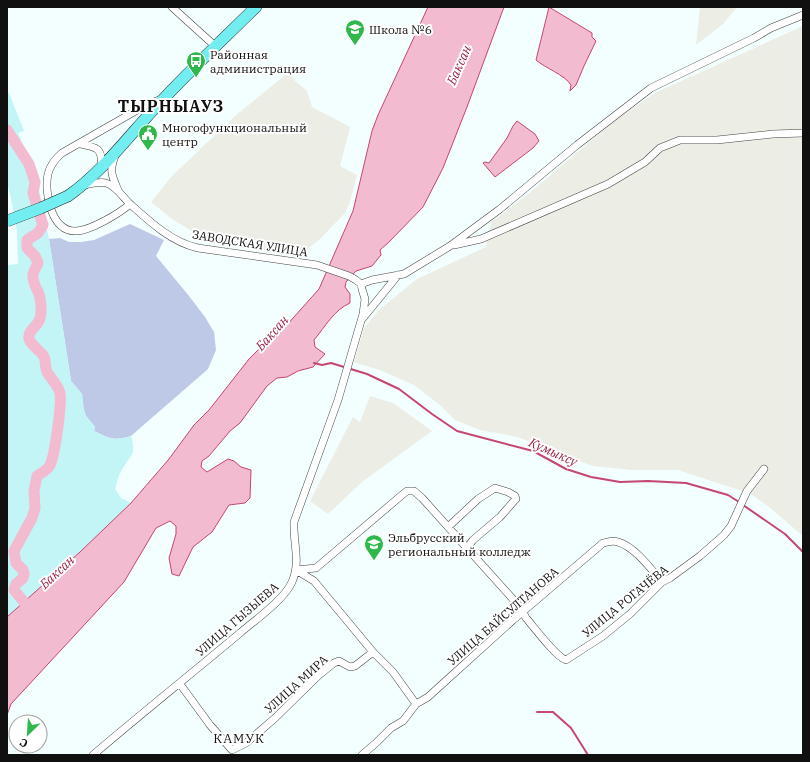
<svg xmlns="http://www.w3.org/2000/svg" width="810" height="762" viewBox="0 0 810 762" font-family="'IBM Plex Serif',serif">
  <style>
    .industrial { fill: #ecede5 }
    .green { fill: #bec9e7 }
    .sand { fill: #c3f5f7 }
    .water { fill: #f3bbcf; stroke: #c54672 }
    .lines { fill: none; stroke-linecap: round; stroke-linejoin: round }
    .stream { stroke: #c54672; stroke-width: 2 }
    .river { stroke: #f3bbcf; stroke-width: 11 }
    .minor-casing { stroke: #434343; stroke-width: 8 }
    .primary-casing { stroke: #212121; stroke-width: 12 }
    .minor { stroke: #fff; stroke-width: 7 }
    .primary { stroke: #72eef0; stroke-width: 11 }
    .primary-bridge-casing { stroke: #212121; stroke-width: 12; stroke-linecap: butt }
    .primary-bridge { stroke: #72eef0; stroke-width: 11 }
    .labels { text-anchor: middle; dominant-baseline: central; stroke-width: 4; stroke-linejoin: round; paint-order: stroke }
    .poi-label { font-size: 12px; fill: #101010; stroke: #fff; text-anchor: start }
    .street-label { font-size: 12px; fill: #101010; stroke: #fff }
    .water-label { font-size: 13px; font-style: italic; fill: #9b2045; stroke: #fff }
    .neighbourhood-label { font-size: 13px; letter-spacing: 1px; fill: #101010; stroke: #fff }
    .district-label { font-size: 16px; font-weight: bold; letter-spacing: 1px; fill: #101010; stroke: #fff }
  </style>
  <rect width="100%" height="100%" fill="#f3fefe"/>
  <path class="industrial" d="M700,7H737L723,24L696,45Z
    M803,26V536L769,507L751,494L678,470H632L593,466L559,454L518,437L480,430L455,420L440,405L414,385L382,371L354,362L364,328L380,309L417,279L486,247L491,222L526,196L615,120L655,93Z
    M289,72L294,80L307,91L312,107L350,127L340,166L357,175L350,202L345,213L321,238L299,256L250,248V245L229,241L226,243L195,233L172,219L151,202L172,176L235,116Z
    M370,396L393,403L432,431L362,482L328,514L310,501L353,417L360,422Z"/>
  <path class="green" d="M130,224L164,240L156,256L189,296L205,317L214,332L216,350L208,369L131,436C114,441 110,439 94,431L95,427L86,416L83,409L82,394L71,381L49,239L60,238L69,242H81L94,240Z"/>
  <path class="sand" d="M9,93L24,131L18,133L33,169L39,189L49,239L71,381L82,394L84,409L86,416L95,427L94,431C110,439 114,441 131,436C137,456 130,455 121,471C118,476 117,483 115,489L121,498L131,503L80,552L7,617V265L18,264L17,232L12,203L7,182V94Z"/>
  <path class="water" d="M428,7H504L467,107L443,168L423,207L389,242L380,250L381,255L372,266L356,271L346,282L345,287L350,294V303C334,310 325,327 314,340L315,347L325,354L313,367L298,371L287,377L277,378L267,386L240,423L230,431L209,456L202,461L201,467L207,472L228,459L234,461L241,467L251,470L250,498L245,503L229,505L212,532L193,547L179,576L172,574L169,558L176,534V526L170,521L156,528L124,582L11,704L7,715V617L80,552L131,503L169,459L194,425L209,410L249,359L260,348L269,345L319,289L353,211L372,131L378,115Z
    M549,7L592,33V37L596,41L584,66L576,85L570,91L571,85C565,75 545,68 536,60Z
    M517,121L535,134L539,141L533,148L495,177L483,163L485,162L489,163L507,138L513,126Z"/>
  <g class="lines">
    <path class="stream" d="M314,363L322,365L331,363L367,374L399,389L432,414L457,431L533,451L566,469L591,477L620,482L648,481L686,483L728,495L739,502
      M743,505L785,534L803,552
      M537,712H553L571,728L588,755"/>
    <path class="river" d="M7,130L29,164L35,182L33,193L43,225L38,233L27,240V248L35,256L38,263C37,266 34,270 33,274C32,282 36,287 39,294C41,301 42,312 40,318C39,326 27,330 29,339C32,346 38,349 43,355C47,360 44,366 47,372C51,379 58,385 60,393C62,403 55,455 50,465C48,470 41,473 37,476L34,491L35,508L32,518L14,551L16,563L23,570L24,574L23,578L16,584L14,590L33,613"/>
    <defs>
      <path id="minor" d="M172,7L215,46
        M80,144C96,147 103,148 101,166
        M115,156C109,171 112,176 118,190
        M84,185C91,184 99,181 106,183C116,186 122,196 129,203C149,221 171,242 198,248L317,265L349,276L356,280L361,284L362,289L365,299L363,314L338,400L294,522C293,544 301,561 292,582C284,600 255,620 240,633C191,674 141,714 93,755
        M130,204C120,213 90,231 76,231C51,232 44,192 48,174C50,165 55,159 62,153L146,105L159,100
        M454,245L481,239L608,184L645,162L660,148L680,140H717L773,134L803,133
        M361,284L372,280L404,274L450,246L500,209L577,145L651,88L754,38L771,28L803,15
        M363,318L398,275
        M448,527L478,499L495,488L508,492L515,496L516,499L514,501L500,517L473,540L467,548
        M296,570L316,568L402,495L407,491H414L422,498L520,607L523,612L526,618C534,627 556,657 566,660L603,636L630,614L662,582L670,578L700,556L724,535L731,526L747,491L764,469
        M296,570L314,581L373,652L393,672L416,704
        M180,684L210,725L232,750L246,743L274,719L319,675L334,663L339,661L350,667L355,666L373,652
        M362,755L376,743L391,728L403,721L416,704L428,697L513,620L603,543C608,542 613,540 618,542C634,546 652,570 662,582"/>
      <path id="primary" d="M68,196C101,173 127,138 154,109C186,74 221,41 256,7"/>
    </defs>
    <use href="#minor" class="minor-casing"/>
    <use href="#primary" class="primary-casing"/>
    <use href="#minor" class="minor"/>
    <use href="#primary" class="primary"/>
    <defs>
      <path id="primary-bridge" d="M7,221L41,208L68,196"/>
    </defs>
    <use href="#primary-bridge" class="primary-bridge-casing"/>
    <use href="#primary-bridge" class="primary-bridge"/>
  </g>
  <defs>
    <symbol id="school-pin" viewBox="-11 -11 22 30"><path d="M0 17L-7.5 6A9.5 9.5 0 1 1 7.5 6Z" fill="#30b84d" stroke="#fff"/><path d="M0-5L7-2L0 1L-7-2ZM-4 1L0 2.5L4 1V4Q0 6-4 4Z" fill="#fff"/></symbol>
    <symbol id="bus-pin" viewBox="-11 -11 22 30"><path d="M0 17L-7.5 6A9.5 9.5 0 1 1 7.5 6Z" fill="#30b84d" stroke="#fff"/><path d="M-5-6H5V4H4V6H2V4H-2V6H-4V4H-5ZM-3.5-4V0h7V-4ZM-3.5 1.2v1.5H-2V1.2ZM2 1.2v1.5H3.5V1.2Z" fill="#fff"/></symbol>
    <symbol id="civic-pin" viewBox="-11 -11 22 30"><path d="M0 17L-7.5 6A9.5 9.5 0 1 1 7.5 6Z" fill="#30b84d" stroke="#fff"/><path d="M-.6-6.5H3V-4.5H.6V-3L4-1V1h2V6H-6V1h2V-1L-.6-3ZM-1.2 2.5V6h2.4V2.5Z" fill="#fff"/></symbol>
    <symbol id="university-pin" viewBox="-11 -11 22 30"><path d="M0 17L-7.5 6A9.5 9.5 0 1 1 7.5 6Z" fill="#30b84d" stroke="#fff"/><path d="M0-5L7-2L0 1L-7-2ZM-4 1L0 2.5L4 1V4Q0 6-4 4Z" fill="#fff"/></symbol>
  </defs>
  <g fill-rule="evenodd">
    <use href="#school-pin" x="344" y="18" width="22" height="30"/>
    <use href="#bus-pin" x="185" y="50" width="22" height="30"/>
    <use href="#civic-pin" x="137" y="123" width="22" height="30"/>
    <use href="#university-pin" x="363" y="533" width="22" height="30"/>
  </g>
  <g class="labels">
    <g class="poi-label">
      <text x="369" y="29">Школа №6</text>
      <text x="210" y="54">Районная<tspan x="210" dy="14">администрация</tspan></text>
      <text x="162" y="127">Многофункциональный<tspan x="162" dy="14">центр</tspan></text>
      <text x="388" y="537">Эльбрусский<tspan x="388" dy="14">региональный колледж</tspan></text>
    </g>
    <g class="street-label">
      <text transform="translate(250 243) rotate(9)">ЗАВОДСКАЯ УЛИЦА</text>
      <text transform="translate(625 601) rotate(-39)">УЛИЦА РОГАЧЁВА</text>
      <text transform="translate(503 616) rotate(-41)">УЛИЦА БАЙСУЛТАНОВА</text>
      <text transform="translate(237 619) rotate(-41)">УЛИЦА ГЫЗЫЕВА</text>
      <text transform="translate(296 684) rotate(-42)">УЛИЦА МИРА</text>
    </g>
    <g class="water-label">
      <text transform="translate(459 65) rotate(-66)">Баксан</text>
      <text transform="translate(272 333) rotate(-48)">Баксан</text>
      <text transform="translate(553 452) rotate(24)">Кумыксу</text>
      <text transform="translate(57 572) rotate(-43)">Баксан</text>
    </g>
    <g class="neighbourhood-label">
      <text x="239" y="738">КАМУК</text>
    </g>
    <g class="district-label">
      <text x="171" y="106">ТЫРНЫАУЗ</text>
    </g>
  </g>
  <rect width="810" height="762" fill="none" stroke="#101010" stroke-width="16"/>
  <g transform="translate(28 734) rotate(205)"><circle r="19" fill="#ffffff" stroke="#9f9f9f"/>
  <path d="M0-3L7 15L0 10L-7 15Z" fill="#30b84d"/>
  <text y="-6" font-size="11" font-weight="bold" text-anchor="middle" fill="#101010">С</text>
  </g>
</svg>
